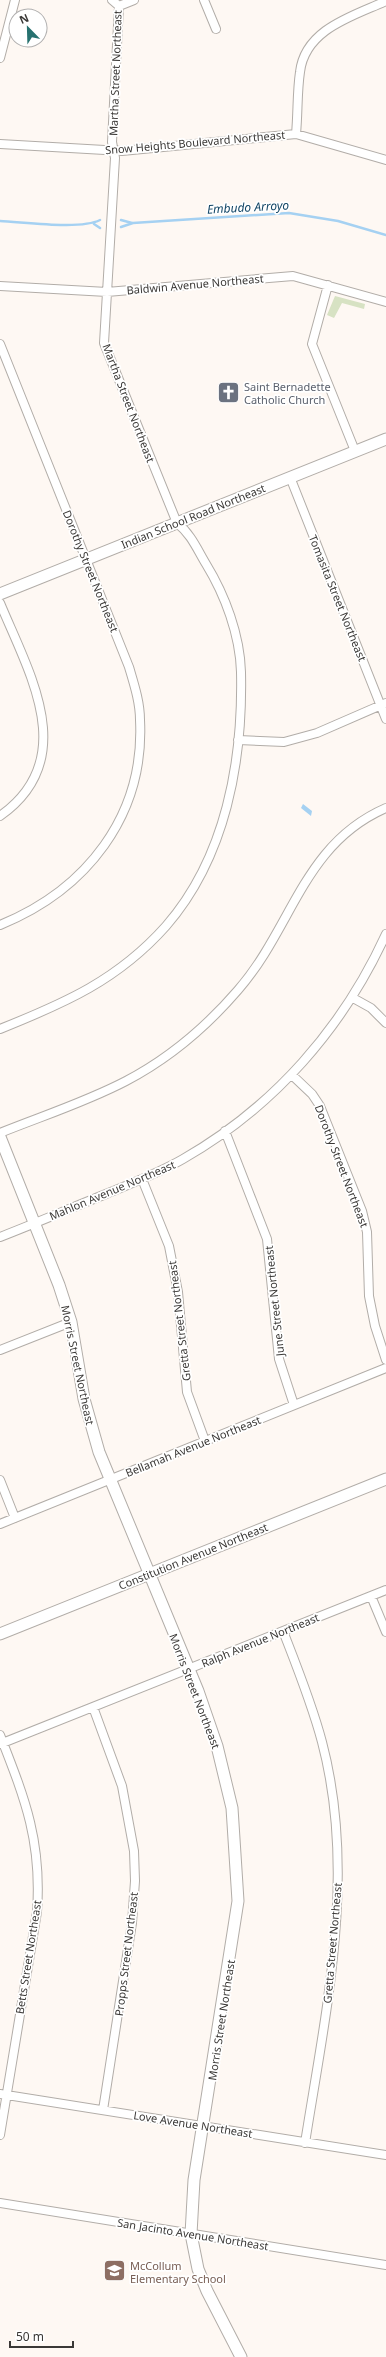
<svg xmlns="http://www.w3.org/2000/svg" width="386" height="2357" viewBox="0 0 386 2357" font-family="'Noto Sans',sans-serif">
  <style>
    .green { fill: #d7e2c3 }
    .water { fill: #a5d1f2 }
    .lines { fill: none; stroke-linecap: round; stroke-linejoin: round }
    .stream { stroke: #a5d1f2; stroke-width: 2.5 }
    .street-casing { stroke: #b2ada8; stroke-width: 10 }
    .secondary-casing { stroke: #b2ada8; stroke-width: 13 }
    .street { stroke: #fff; stroke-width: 8 }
    .secondary { stroke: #fff; stroke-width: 11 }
    .labels { text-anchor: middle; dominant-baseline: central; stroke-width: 3.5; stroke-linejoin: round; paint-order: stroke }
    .street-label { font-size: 11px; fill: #3a3836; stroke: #fff }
    .worship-label { font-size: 11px; fill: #5b616d; stroke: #fff; text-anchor: start }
    .education-label { font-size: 11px; fill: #785e54; stroke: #fff; text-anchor: start }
    .water-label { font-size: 12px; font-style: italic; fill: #134666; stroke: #fff }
  </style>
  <rect width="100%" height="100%" fill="#fef8f3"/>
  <path class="green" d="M335,296L365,304L364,309L342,303L334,318L327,315Z"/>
  <path class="water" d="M303,804L312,811L311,816L301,808Z"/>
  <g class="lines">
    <path class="stream" d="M121,220L132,223
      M0,221C24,222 81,230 100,220
      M94,224L100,228
      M121,227L133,223L289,213L338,221L386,235"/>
    <defs>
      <path id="street" d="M112,0L119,6
        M204,0L216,29
        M119,6L134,0
        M0,58L15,0
        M296,134C298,113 297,92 300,72C305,29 353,16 386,1
        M0,144L122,151L296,134L386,160
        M328,285L312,344L355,451
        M0,286L107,292L293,276L386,302
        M0,344L129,667C134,684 140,702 140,720C145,816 86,890 0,925
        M290,477L386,719
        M0,603C29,673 81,759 0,816
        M238,740L284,742L317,733L386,703
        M353,998L371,1008L386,1023
        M0,1029C65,1003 118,980 166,926C226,857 243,761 241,672C240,635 225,595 206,564C197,549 191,534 177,523L104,343L115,158L112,142L119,6
        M292,1075L312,1094L320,1106L362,1211L367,1232L369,1296L375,1326L386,1360
        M225,1131L267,1239L279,1359L294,1405
        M0,1133C42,1116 86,1102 126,1081C168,1059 207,1026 238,990C293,927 303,844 386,808
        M142,1179L169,1246L178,1292L187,1392L205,1441
        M0,1237C36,1223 71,1208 106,1194C132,1183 159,1173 183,1159C274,1107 343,1028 386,934
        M0,1350L71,1322
        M0,1480L15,1518
        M0,1524L386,1368
        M371,1596L386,1632
        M283,1631C297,1667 312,1704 322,1742C357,1874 326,2010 305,2143
        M93,1707L122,1786L134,1851L135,1881L132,1923L103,2110
        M0,1735C25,1799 42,1841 37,1912L0,2135
        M0,1744L386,1590
        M0,2094L386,2155
        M0,2203L386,2265"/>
      <path id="secondary" d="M0,594L386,439
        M0,1137L59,1285L71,1322L84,1399L99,1452L198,1691L217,1746L232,1808L238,1901L194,2180L191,2234L198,2269L207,2291L241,2357
        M0,1634L386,1479"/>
    </defs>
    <use href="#street" class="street-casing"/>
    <use href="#secondary" class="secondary-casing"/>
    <use href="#street" class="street"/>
    <use href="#secondary" class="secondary"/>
  </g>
  <defs>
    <symbol id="church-square" viewBox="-11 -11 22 22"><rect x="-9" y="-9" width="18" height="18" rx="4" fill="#6b7280" stroke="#fff"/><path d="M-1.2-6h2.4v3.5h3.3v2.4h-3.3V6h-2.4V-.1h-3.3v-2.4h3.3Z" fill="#fff"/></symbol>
    <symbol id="school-square" viewBox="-11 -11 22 22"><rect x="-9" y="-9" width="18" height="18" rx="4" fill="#8d6e63" stroke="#fff"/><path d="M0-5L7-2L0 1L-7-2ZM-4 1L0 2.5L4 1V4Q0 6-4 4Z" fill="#fff"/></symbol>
  </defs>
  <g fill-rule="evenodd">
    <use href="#church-square" x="216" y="380" width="25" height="25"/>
    <use href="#school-square" x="102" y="2258" width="25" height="25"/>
  </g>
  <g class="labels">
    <g class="street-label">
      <text transform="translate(115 73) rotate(-88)">Martha Street Northeast</text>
      <text transform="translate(195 142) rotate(-5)">Snow Heights Boulevard Northeast</text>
      <text transform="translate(195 284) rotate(-5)">Baldwin Avenue Northeast</text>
      <text transform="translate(129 403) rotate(69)">Martha Street Northeast</text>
      <text transform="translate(193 516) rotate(-22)">Indian School Road Northeast</text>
      <text transform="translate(91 571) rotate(68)">Dorothy Street Northeast</text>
      <text transform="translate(338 598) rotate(68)">Tomasita Street Northeast</text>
      <text transform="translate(342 1166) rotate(69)">Dorothy Street Northeast</text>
      <text transform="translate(112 1190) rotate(-23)">Mahlon Avenue Northeast</text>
      <text transform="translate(274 1301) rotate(-96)">June Street Northeast</text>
      <text transform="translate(179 1321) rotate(-97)">Gretta Street Northeast</text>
      <text transform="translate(78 1365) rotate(78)">Morris Street Northeast</text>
      <text transform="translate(193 1446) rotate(-22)">Bellamah Avenue Northeast</text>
      <text transform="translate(193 1556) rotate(-22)">Constitution Avenue Northeast</text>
      <text transform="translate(260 1640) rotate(-22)">Ralph Avenue Northeast</text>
      <text transform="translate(195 1691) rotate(69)">Morris Street Northeast</text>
      <text transform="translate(332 1943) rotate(-85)">Gretta Street Northeast</text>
      <text transform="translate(126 1954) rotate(-83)">Propps Street Northeast</text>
      <text transform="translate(28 1957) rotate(-81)">Betts Street Northeast</text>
      <text transform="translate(221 2020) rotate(-81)">Morris Street Northeast</text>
      <text transform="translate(193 2124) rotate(9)">Love Avenue Northeast</text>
      <text transform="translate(193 2234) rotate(9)">San Jacinto Avenue Northeast</text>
    </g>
    <g class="worship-label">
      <text x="244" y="386">Saint Bernadette<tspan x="244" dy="13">Catholic Church</tspan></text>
    </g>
    <g class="education-label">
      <text x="130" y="2265">McCollum<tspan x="130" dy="13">Elementary School</tspan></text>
    </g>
    <g class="water-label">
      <text transform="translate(248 207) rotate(-3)">Embudo Arroyo</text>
    </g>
  </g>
  <g transform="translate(28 28) rotate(337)"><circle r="19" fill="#ffffff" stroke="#b0afaf"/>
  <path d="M0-3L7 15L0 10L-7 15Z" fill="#26716f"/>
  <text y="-6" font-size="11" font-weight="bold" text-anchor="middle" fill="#3a3836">N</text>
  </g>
  <path d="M10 2341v6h63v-6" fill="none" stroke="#3a3836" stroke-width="2"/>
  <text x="16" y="2341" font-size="12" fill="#3a3836" stroke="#ffffff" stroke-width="3" paint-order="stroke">50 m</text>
</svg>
